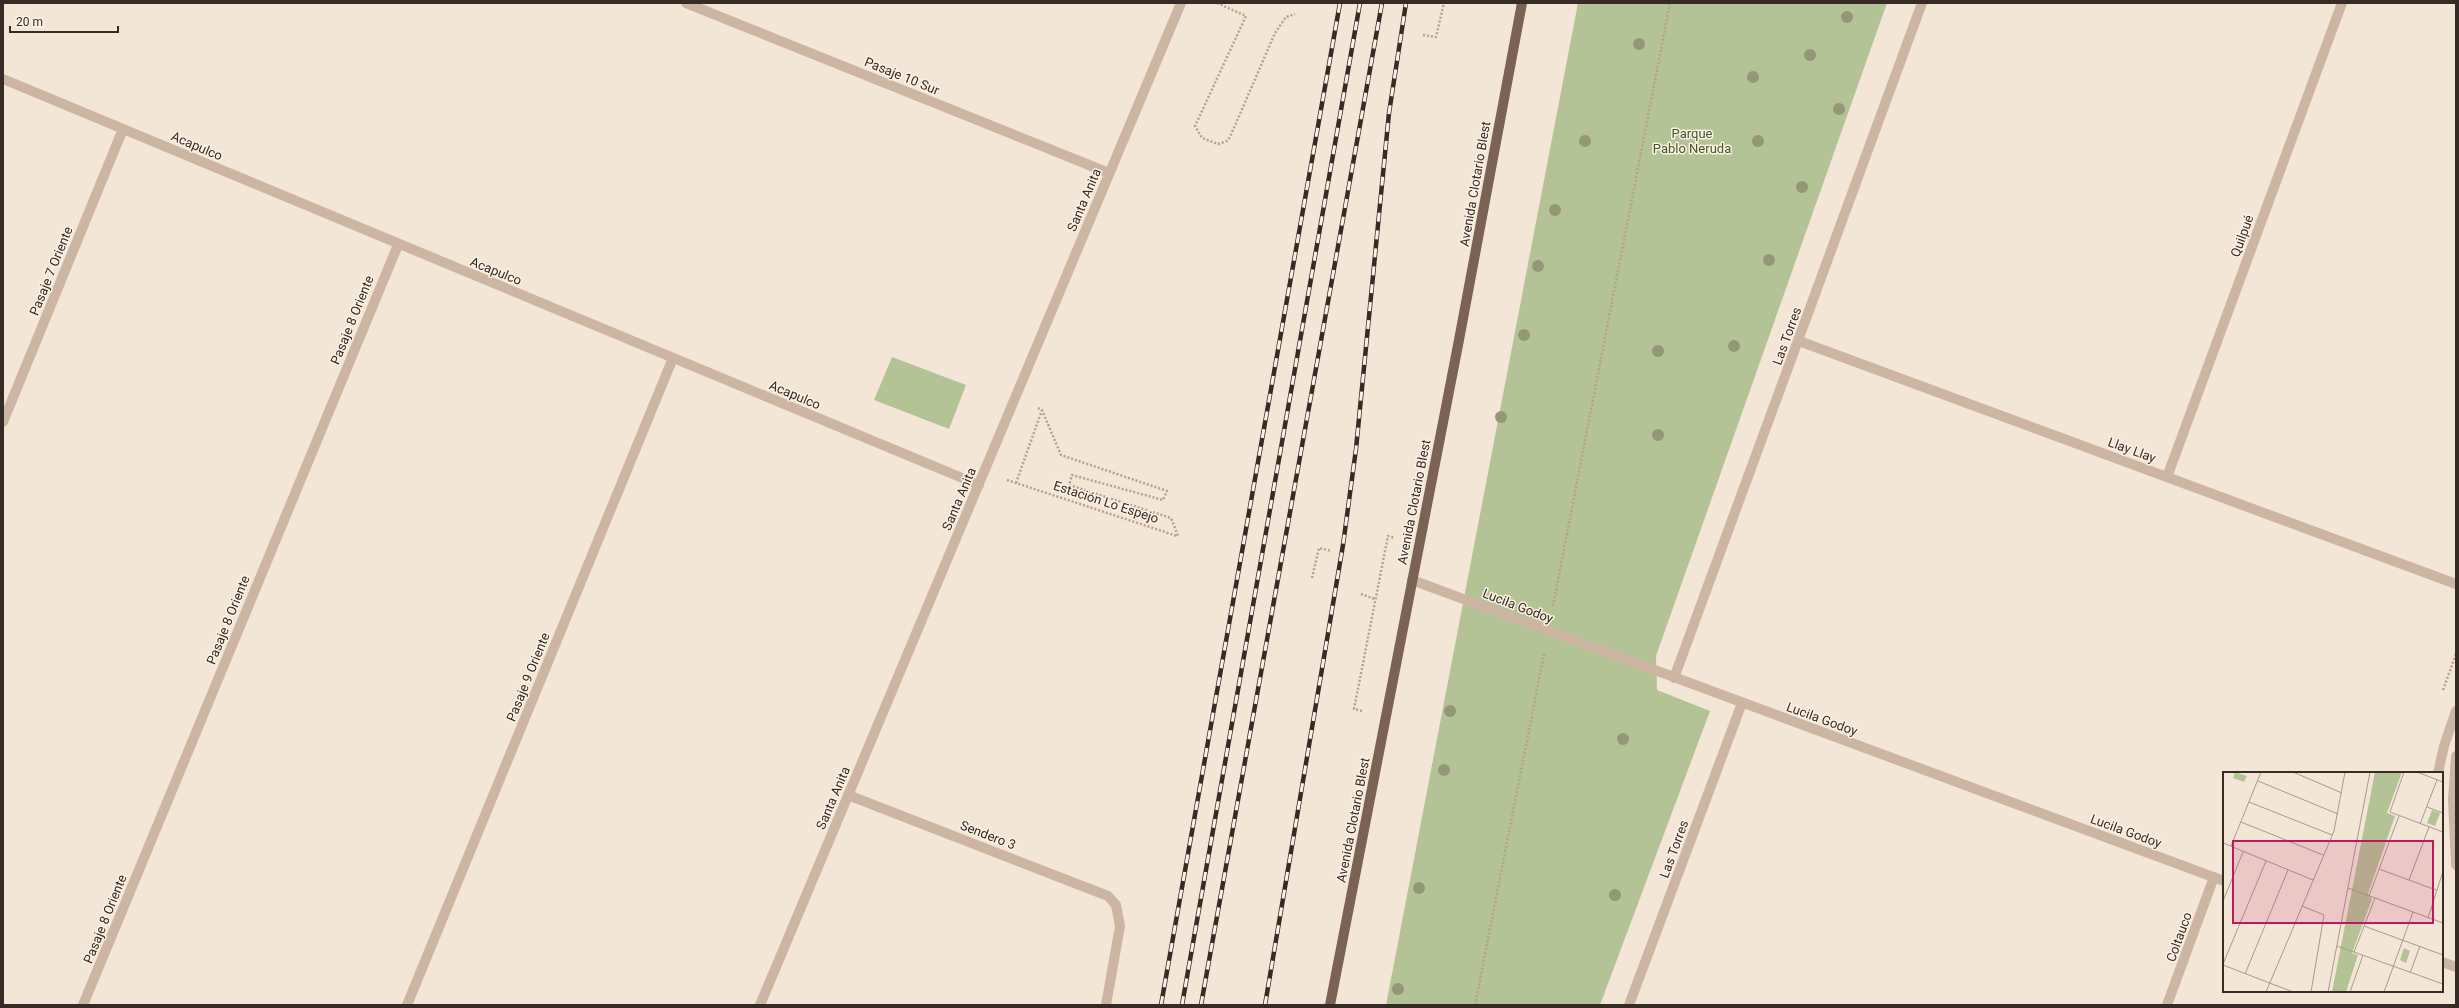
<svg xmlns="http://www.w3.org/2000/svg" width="2459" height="1008" viewBox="0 0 2459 1008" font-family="Roboto,sans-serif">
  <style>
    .green { fill: #b4c396 }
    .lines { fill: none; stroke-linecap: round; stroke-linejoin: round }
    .path { stroke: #b8a08d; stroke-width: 2.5; stroke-dasharray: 2 2; stroke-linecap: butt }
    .minor { stroke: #ccb6a3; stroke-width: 10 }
    .major { stroke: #7a6255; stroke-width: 10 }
    .rail-casing { stroke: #362b25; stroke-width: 4.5 }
    .rail { stroke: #fbf1e4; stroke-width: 3; stroke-dasharray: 9; stroke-linecap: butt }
    .tree { fill: #939776 }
    .labels { text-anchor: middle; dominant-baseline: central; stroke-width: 3; stroke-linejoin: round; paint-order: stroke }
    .street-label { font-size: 13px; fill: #362b25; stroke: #fbf1e4 }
    .park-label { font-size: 13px; fill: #455727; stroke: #fbf1e4 }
    .inset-road { fill: none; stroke: #a79b90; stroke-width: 1 }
    .view { fill: #c2185b; fill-opacity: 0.15; stroke: #c2185b; stroke-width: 2 }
    .inset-edge { fill: none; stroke: #362b25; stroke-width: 2 }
  </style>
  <rect width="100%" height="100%" fill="#f3e6d7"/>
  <path class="green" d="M1578,3H1887L1656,656L1657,690L1710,711L1600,1005H1386Z
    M892,357L966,385L949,429L874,400Z"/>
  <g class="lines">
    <path class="path" d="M1217,3L1246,16L1195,126L1202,138L1218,144L1227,141L1230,137L1275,33L1286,17L1295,14
      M1423,35L1436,37L1444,3
      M1038,408L1042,410L1061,455L1167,491L1163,500L1072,475L1069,485L1171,518L1178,536
      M1007,480L1177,536
      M1016,483L1042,410
      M1312,578L1319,548L1332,551
      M1361,594L1375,599
      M1553,606L1670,3
      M2443,690L2456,654
      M1362,711L1354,709L1388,536L1395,538
      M1475,1005L1544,654"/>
    <path class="minor" d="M686,3L1109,173
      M3,79L979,485
      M1799,341L2456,584
      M3,422L123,129
      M2167,477L2342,3
      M1412,580L2224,881
      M1674,678L1922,3
      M2456,756L2453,800L2456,865
      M2438,773L2444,746L2456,711
      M848,795L1108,896L1116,905L1120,926L1106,1005
      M2442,962L2456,967
      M83,1005L398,245
      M407,1005L673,358
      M760,1005L1181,3
      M1629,1005L1742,703
      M2167,1005L2214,877"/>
    <path class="major" d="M1330,1005L1459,340L1522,3"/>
    <defs>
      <path id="rail" d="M1161,1005L1340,3
        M1182,1005L1360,3
        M1201,1005L1382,3
        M1265,1005L1343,545L1356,449L1389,113L1406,3"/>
    </defs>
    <use href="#rail" class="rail-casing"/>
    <use href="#rail" class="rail"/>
  </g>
  <g class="tree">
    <circle cx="1847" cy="17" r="6"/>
    <circle cx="1639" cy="44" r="6"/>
    <circle cx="1810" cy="55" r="6"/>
    <circle cx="1753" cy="77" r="6"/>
    <circle cx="1839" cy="109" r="6"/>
    <circle cx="1585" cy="141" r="6"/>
    <circle cx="1758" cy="141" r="6"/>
    <circle cx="1802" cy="187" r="6"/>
    <circle cx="1555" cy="210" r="6"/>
    <circle cx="1769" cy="260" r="6"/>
    <circle cx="1538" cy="266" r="6"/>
    <circle cx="1524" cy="335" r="6"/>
    <circle cx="1734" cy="346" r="6"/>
    <circle cx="1658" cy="351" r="6"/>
    <circle cx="1501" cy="417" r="6"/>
    <circle cx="1658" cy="435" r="6"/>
    <circle cx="1450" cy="711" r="6"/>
    <circle cx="1623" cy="739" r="6"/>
    <circle cx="1444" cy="770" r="6"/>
    <circle cx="1419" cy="888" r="6"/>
    <circle cx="1615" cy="895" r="6"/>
    <circle cx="1398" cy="989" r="6"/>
  </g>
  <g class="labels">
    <g class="street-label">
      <text transform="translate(902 76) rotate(22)">Pasaje 10 Sur</text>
      <text transform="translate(197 146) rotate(23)">Acapulco</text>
      <text transform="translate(1475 184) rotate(-80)">Avenida Clotario Blest</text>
      <text transform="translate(1084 200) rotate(-67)">Santa Anita</text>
      <text transform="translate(2242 236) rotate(-70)">Quilpué</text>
      <text transform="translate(51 271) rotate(-68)">Pasaje 7 Oriente</text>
      <text transform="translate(496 271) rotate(22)">Acapulco</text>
      <text transform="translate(352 320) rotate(-68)">Pasaje 8 Oriente</text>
      <text transform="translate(1787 336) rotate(-70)">Las Torres</text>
      <text transform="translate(795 395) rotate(23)">Acapulco</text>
      <text transform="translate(2132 450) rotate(20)">Llay Llay</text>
      <text transform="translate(959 499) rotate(-67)">Santa Anita</text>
      <text transform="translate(1106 502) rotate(18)">Estación Lo Espejo</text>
      <text transform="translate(1414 502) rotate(-79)">Avenida Clotario Blest</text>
      <text transform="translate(1518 606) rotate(21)">Lucila Godoy</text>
      <text transform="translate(228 620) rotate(-68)">Pasaje 8 Oriente</text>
      <text transform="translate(528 677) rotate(-68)">Pasaje 9 Oriente</text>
      <text transform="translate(1822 719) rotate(20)">Lucila Godoy</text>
      <text transform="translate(833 798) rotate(-67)">Santa Anita</text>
      <text transform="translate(1353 820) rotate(-79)">Avenida Clotario Blest</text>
      <text transform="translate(2126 831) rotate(20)">Lucila Godoy</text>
      <text transform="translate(988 835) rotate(21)">Sendero 3</text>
      <text transform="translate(1674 849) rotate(-70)">Las Torres</text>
      <text transform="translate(105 919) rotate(-68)">Pasaje 8 Oriente</text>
      <text transform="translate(2179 937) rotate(-70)">Coltauco</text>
    </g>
    <g class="park-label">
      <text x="1692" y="133">Parque<tspan x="1692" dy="15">Pablo Neruda</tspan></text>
    </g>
  </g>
  <g transform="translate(2223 772)">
    <rect width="220" height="220" fill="#f3e6d7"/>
    <path d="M12,0L24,4L21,10L10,6ZM152,0H179L164,41L172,44L145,122L149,127L129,181L135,183L123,220H109ZM209,38L217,41L212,54L204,51ZM181,176L187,179L183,191L177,188Z" fill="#b4c396"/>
    <path class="inset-road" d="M70,0L119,21M181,0L167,40L220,60M194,0L220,10M35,9L115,42M26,30L109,63M204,35L220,41M18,50L100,83M197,52L214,8M0,71L90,108M8,74L38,0M156,97L213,118M186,108L206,55M125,116L220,151M146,124L176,44M0,129L20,80M79,134L101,143L88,220M209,134L210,148M205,146L220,99M141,154L220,183M114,174L220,212M131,180L152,126M0,192L43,89M0,193L70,220M187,201L197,174M22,202L65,98M43,220L111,59L122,0M105,220L147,0M127,220L140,183M161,220L190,140"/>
    <path class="view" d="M10,69H210V151H10Z"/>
    <rect width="220" height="220" class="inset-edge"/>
  </g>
  <rect width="2459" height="1008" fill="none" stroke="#362b25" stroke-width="8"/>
  <path d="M10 26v6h108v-6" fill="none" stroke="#362b25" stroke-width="2"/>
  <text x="16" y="26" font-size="12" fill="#362b25" stroke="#fbf1e4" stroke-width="3" paint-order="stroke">20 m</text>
</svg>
